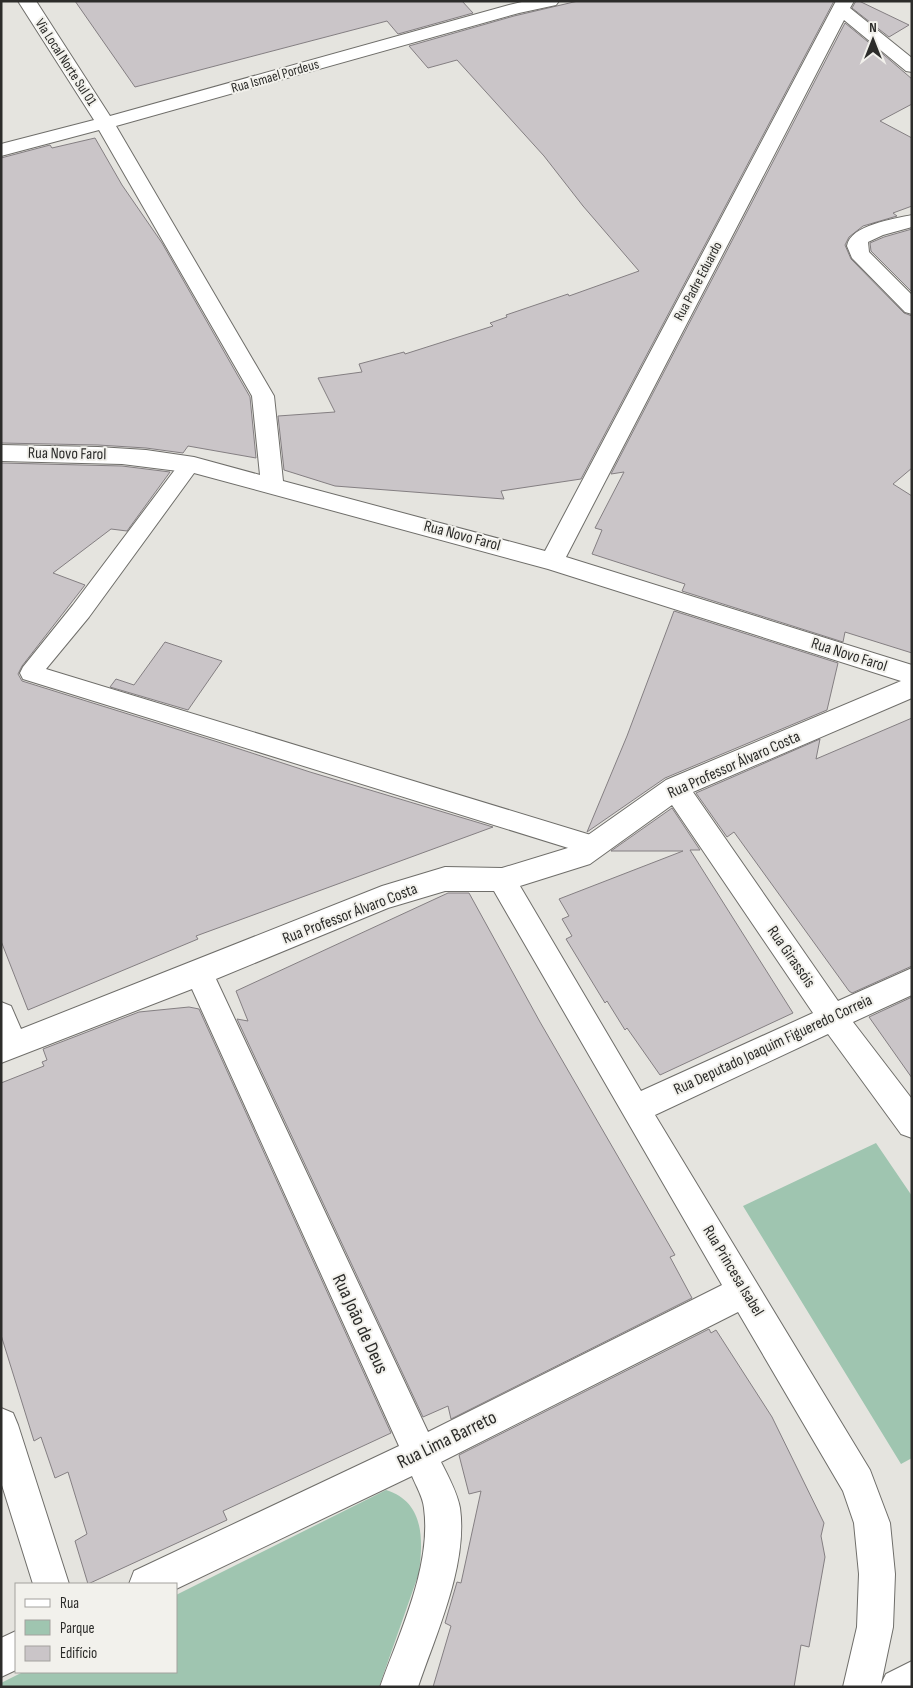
<svg xmlns="http://www.w3.org/2000/svg" width="913" height="1688" viewBox="0 0 913 1688" font-family="'Sofia Sans Condensed',sans-serif">
  <style>
    .green { fill: #9fc5b0 }
    .building { fill: #cac5c8; stroke: #847f82 }
    .lines { fill: none; stroke-linecap: round; stroke-linejoin: round }
    .lane-casing { stroke: #6f6e6a; stroke-width: 2 }
    .street-casing { stroke: #6f6e6a; stroke-width: 2 }
    .lane { fill: #fff; fill-rule: evenodd }
    .street { fill: #fff; fill-rule: evenodd }
    .labels { text-anchor: middle; dominant-baseline: central; stroke-width: 4; stroke-linejoin: round; paint-order: stroke }
    .far-street-label { font-size: 14px; fill: #2c2c2a; stroke: #f2f1ec }
    .street-label { font-size: 16px; fill: #2c2c2a; stroke: #f2f1ec }
    .near-street-label { font-size: 19px; fill: #2c2c2a; stroke: #f2f1ec }
  </style>
  <rect width="100%" height="100%" fill="#e5e4df"/>
  <path class="green" d="M876,1143L912,1196V1458L901,1464L743,1206Z
    M386,1490C425,1502 423,1540 419,1573L379,1687H1V1683L23,1672H176V1595Z"/>
  <path class="building" d="M75,1H462L473,13L398,34L387,21L135,87Z
    M578,1H834L581,479L501,491L504,499L335,486L284,470L278,416L335,412L318,378L362,372L359,364L404,352L405,354L493,326L490,323L507,317L506,315L568,294L569,296L639,271L583,206L544,156L457,60L428,68L409,46L514,16Z
    M856,1H859L909,25L889,37L852,8Z
    M845,23L873,46L870,48L877,49L912,79V104L880,121L912,138V206L893,213L897,216L863,226L849,237L845,245L851,259L904,313L912,316V468L893,484L912,496V653L845,632L843,642L682,591L685,584L592,554L602,530L595,528L624,472L611,474Z
    M95,138L122,185L162,243L250,397L256,458L188,446L183,453L146,448L98,445L1,443V158L50,145L52,148Z
    M912,229V292L871,251L870,243L884,237Z
    M1,463L122,466L170,472L127,531L111,529L53,573L85,585L22,666L18,674L22,681L218,742L310,772L493,827L196,936L198,939L28,1010L1,941Z
    M674,611L838,663L827,710L665,778L587,832L627,736Z
    M165,642L222,661L188,710L110,687L116,679L134,685Z
    M912,718V966L852,993L849,991L734,832L727,837L696,793L820,739L816,759Z
    M672,808L700,850H690L793,1013L660,1075L627,1028L625,1030L607,1001L605,1003L566,939L572,936L562,919L569,916L559,899L683,851H611Z
    M448,893H469L540,1022L675,1255L670,1257L692,1298L451,1419L448,1406L423,1417L237,1019L248,1021L236,991Z
    M912,997V1078L869,1017Z
    M189,1007L199,1009L391,1433L223,1511L227,1520L88,1584L75,1541L87,1534L68,1472L55,1478L41,1437L34,1441L1,1335V1083L44,1066L42,1062L47,1060L43,1049L139,1012Z
    M709,1329L711,1333L716,1330L772,1417L824,1523L821,1536L825,1557L809,1647L801,1645L794,1687H433L451,1626L445,1623L457,1582L461,1583L481,1491L469,1494L459,1455Z"/>
  <g class="lines">
    <defs>
      <path id="lane" d="M190,457L197,459L200,464L197,469L89,617L46,669L594,836L602,839L606,846L602,853L594,856L23,679L20,673L23,667L73,605L183,459Z"/>
      <path id="street" d="M18,1H36L110,116L509,5L526,1H559L556,5L519,13L116,126L274,396L283,481L545,551L836,1H854L850,8L912,58V72L906,71L844,20L566,557L912,665V698L693,792L838,1001L912,968V995L853,1022L912,1099V1138L901,1134L828,1034L655,1115L870,1470L890,1523L895,1574L893,1627L881,1684L886,1674L912,1661V1687H843L857,1627L859,1574L854,1523L843,1491L738,1312L441,1462C448,1476 457,1492 460,1508C468,1565 436,1634 418,1687H380C399,1634 432,1566 424,1508C423,1497 416,1486 412,1476L176,1589V1584H129L134,1571L399,1446L192,989L1,1063V1002L11,1006L21,1029L382,886L445,867L502,868L571,847L666,780L901,681L548,569L194,473L122,464L1,461V445L98,447L146,450L194,457L260,475L252,396L99,130L1,156V144L94,120ZM672,805L813,1013L641,1091L520,886L590,864ZM445,891H494L722,1285L428,1432L216,979L388,908Z
        M912,215V227L883,235L868,242L869,252L912,295V314L905,312L852,258L847,246C850,225 894,219 912,215Z
        M1,1408L13,1413L18,1425L69,1584H33L1,1482Z
        M16,1631V1670L1,1677V1638Z"/>
    </defs>
    <use href="#lane" class="lane-casing"/>
    <use href="#street" class="street-casing"/>
    <use href="#lane" class="lane"/>
    <use href="#street" class="street"/>
  </g>
  <g class="labels">
    <g class="far-street-label">
      <text transform="translate(66 62) rotate(57)">Via Local Norte Sul 01</text>
      <text transform="translate(275 76) rotate(-16)">Rua Ismael Pordeus</text>
      <text transform="translate(698 281) rotate(-62)">Rua Padre Eduardo</text>
    </g>
    <g class="street-label">
      <text transform="translate(67 454) rotate(1)">Rua Novo Farol</text>
      <text transform="translate(462 536) rotate(15)">Rua Novo Farol</text>
      <text transform="translate(849 655) rotate(18)">Rua Novo Farol</text>
      <text transform="translate(734 765) rotate(-24)">Rua Professor Álvaro Costa</text>
      <text transform="translate(350 914) rotate(-21)">Rua Professor Álvaro Costa</text>
      <text transform="translate(791 957) rotate(55)">Rua Girassóis</text>
      <text transform="translate(773 1045) rotate(-25)">Rua Deputado Joaquim Figueredo Correia</text>
      <text transform="translate(733 1271) rotate(59)">Rua Princesa Isabel</text>
    </g>
    <g class="near-street-label">
      <text transform="translate(360 1324) rotate(65)">Rua João de Deus</text>
      <text transform="translate(447 1440) rotate(-26)">Rua Lima Barreto</text>
    </g>
  </g>
  <rect width="913" height="1688" fill="none" stroke="#2c2c2a" stroke-width="5"/>
  <rect x="15" y="1583" width="162" height="90" fill="#f2f1ec" stroke="#a3a29e"/>
  <rect x="25" y="1599" width="25" height="8" fill="#ffffff" stroke="#a3a29e"/>
  <text x="60" y="1608" font-size="15" fill="#2c2c2a">Rua</text>
  <rect x="25" y="1620" width="25" height="15" fill="#9fc5b0" stroke="#a3a29e"/>
  <text x="60" y="1633" font-size="15" fill="#2c2c2a">Parque</text>
  <rect x="25" y="1646" width="25" height="15" fill="#cac5c8" stroke="#a3a29e"/>
  <text x="60" y="1658" font-size="15" fill="#2c2c2a">Edifício</text>
  <g transform="translate(873 40)" stroke="#f2f1ec" stroke-width="4" paint-order="stroke">
  <path d="M0-4L9 19L0 12L-9 19Z" fill="#2c2c2a"/>
  <text y="-8" font-size="14" font-weight="bold" text-anchor="middle" fill="#2c2c2a">N</text>
  </g>
</svg>
